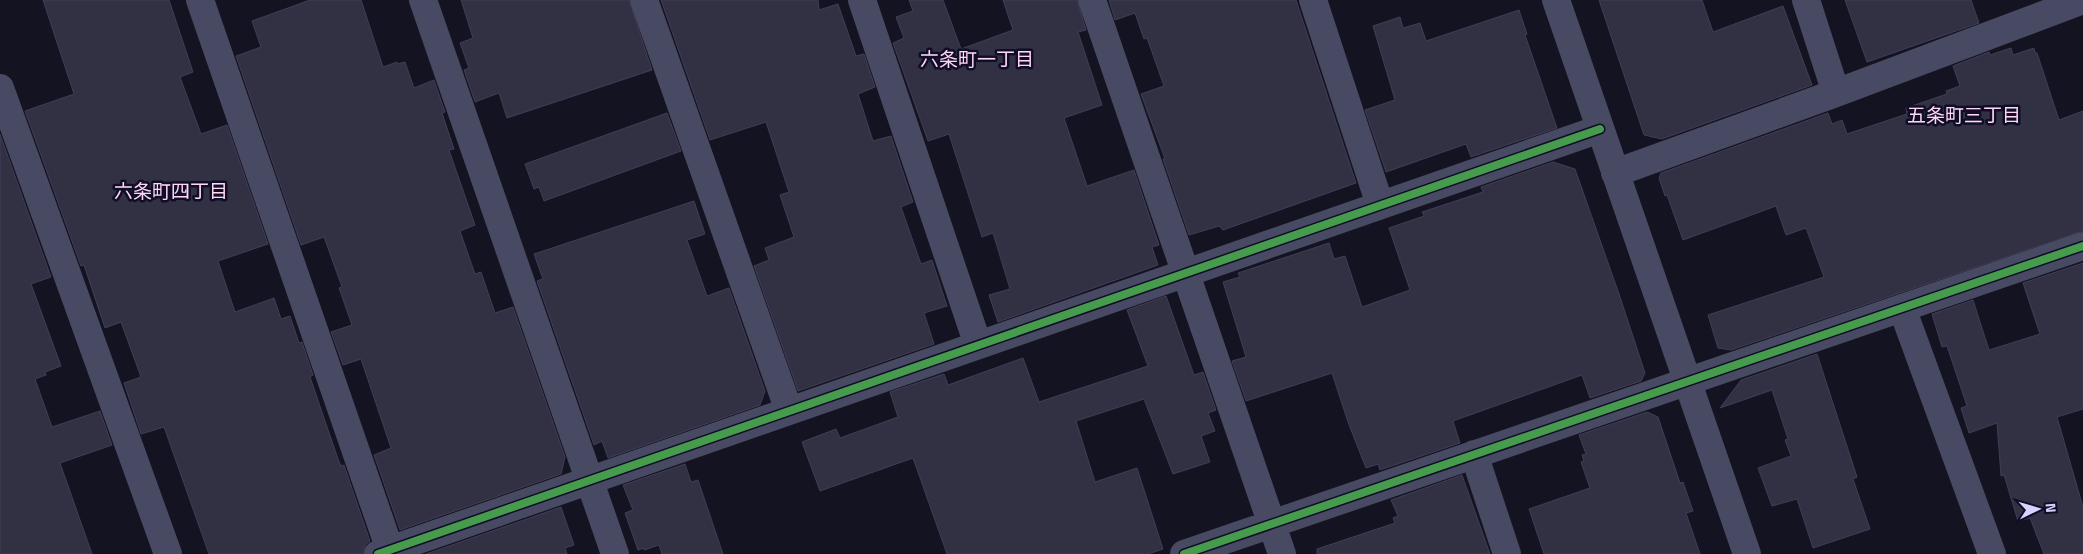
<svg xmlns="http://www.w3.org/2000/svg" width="2083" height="554" viewBox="0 0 2083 554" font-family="'Titillium Web','Noto Sans JP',sans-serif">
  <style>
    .building { fill: #323144; stroke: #403e56 }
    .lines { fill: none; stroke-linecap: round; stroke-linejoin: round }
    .minor { stroke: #484962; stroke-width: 28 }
    .tertiary { stroke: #484962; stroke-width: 28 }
    .cycleway-casing { stroke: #0f0d27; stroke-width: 11 }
    .cycleway { stroke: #469c4c; stroke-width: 8 }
    .labels { text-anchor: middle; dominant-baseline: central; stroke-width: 5; stroke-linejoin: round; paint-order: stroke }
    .neighbourhood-label { font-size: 19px; fill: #ffd6f4; stroke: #0f0d27 }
  </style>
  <rect width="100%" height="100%" fill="#141321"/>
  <path class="building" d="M43,0H169L193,72L180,77L201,134L227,125L268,244L218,261L235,312L274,298L281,319L290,316L299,343L302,342L313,375L310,377L338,459L341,466L344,465L370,541L366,544L363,554H209L164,427L141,434L124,383L141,377L121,322L105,328L84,265L81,266L25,111L74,94Z
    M310,0H361L383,67L397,62V64L405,62L414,88L434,80L445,112L442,113L454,149L449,150L475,225L460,231L475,274L481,272L495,313L513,307L565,457L561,474L400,530L374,455L391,448L361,359L343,365L331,332L352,325L339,288L342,287L324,237L301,245L236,56L261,47L252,21Z
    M461,0H629L652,70L507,118L499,93L475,102L464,70L469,68L460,43L473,38Z
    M661,0H818L819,10L838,4L856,56L864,54L875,87L858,94L873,141L891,136L913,202L901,207L921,264L932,260L947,306L924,313L934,344L798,391L754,266L769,260L765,248L794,237L780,195L789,192L766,122L710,140Z
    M909,0H943L961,49L1013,30L1003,0H1077L1086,30L1078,32L1102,105L1064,118L1087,186L1134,170L1159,245L1152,247L1158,265L998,322L989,295L1010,289L993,233L982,237L949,134L928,141L893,43L904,38L896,17L913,11Z
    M1109,0H1296L1356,183L1223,230L1219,226L1189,235L1163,159H1165L1141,94L1164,86L1147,38L1144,39L1135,13L1115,20Z
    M1599,0H1702L1713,32L1783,6L1812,85L1662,139L1644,135Z
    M1845,0H1971L1979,23L1867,62Z
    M1519,10L1527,34L1525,35L1557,128L1471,157L1466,144L1386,172L1365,110L1395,100L1373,26L1400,17L1403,28L1420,23L1426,41Z
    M2011,48L2013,55L2034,48L2035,53H2037L2059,120L2083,111V231L1731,350L1718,348L1708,315L1824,277L1806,228L1786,235L1776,206L1683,240L1667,195L1665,196L1659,178L1661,173L1828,113L1832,124L1842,120L1847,134L1907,114L1906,108L1947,94L1946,91L1960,86L1953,66L1989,52L1990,55Z
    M667,113L681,151L544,201L539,187L534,189L525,164Z
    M0,134L51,277L31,284L61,366L45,372L46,375L35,379L52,427L100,411L112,445L60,463L92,554H0Z
    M1553,162L1575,169L1619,294L1645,373L1641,381L1590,398L1582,375L1453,421L1460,443L1380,470L1378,464L1366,468L1348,422L1332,373L1246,401L1232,361L1246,357L1223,282L1240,277L1238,273L1329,243L1334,259L1345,256L1362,307L1410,290L1389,228L1424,216L1422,212L1483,192L1481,187Z
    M694,201L705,234L687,240L707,296L729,288L765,391L760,405L608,458L602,441L594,445L537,281L543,279L534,254Z
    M2083,263V409L2057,417L2083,507V554H2044L2030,518L2018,521L2004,475L2001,476L1997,423L1969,433L1961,408L1967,406L1947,346L1942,347L1932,314L1973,300L1989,350L2040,334L2023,283Z
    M1166,296L1194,375L1203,372L1216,410L1208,413L1215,431L1201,436L1210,462L1173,474L1144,399L1076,421L1095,482L1137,468L1163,549L1148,554H947L913,458L820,491L802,442L836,429L840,438L898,417L890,392L944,374L948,385L1023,358L1039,402L1148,366L1127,310Z
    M1817,354L1857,477L1853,479L1870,529L1813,548L1797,499L1772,506L1758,468L1791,456L1785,440L1788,439L1772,390L1720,408L1741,380Z
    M1647,412L1658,417L1680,483L1683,482L1693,511L1686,513L1700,554H1544L1529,509L1590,488L1581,462L1584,461L1582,455L1586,454L1579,435Z
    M685,464L691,482L698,480L723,554H662L659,545L644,550V548L638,550L625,513L633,510L623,485Z
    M1462,475L1490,554H1317V549L1395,523L1393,518L1398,516L1391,500Z
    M561,507L574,545L565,548L567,554H426Z"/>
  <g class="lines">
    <path class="minor" d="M200,0L390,550
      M423,0L615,554
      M644,0L789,411
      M862,0L978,345
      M1092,0L1282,554
      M1313,0L1380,205
      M1806,0L1836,93
      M0,88L168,554
      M1615,173L1836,93L2083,0
      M1902,308L1992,554
      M1474,454L1507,554
      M378,554L1600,129
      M1184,554L2083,246"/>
    <path class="tertiary" d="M1556,0L1747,554"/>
    <defs>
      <path id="cycleway" d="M378,554L1600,129
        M1184,554L2083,246"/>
    </defs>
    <use href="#cycleway" class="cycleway-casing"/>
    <use href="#cycleway" class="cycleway"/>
  </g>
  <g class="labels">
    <g class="neighbourhood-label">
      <text x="977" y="58">六条町一丁目</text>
      <text x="1964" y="114">五条町三丁目</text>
      <text x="171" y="190">六条町四丁目</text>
    </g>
  </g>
  <g transform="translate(2038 509) rotate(85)" stroke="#0f0d27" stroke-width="4" paint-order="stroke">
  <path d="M0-4L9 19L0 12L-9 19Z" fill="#d5d4ff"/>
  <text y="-8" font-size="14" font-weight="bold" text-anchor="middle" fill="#d5d4ff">N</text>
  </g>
</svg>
